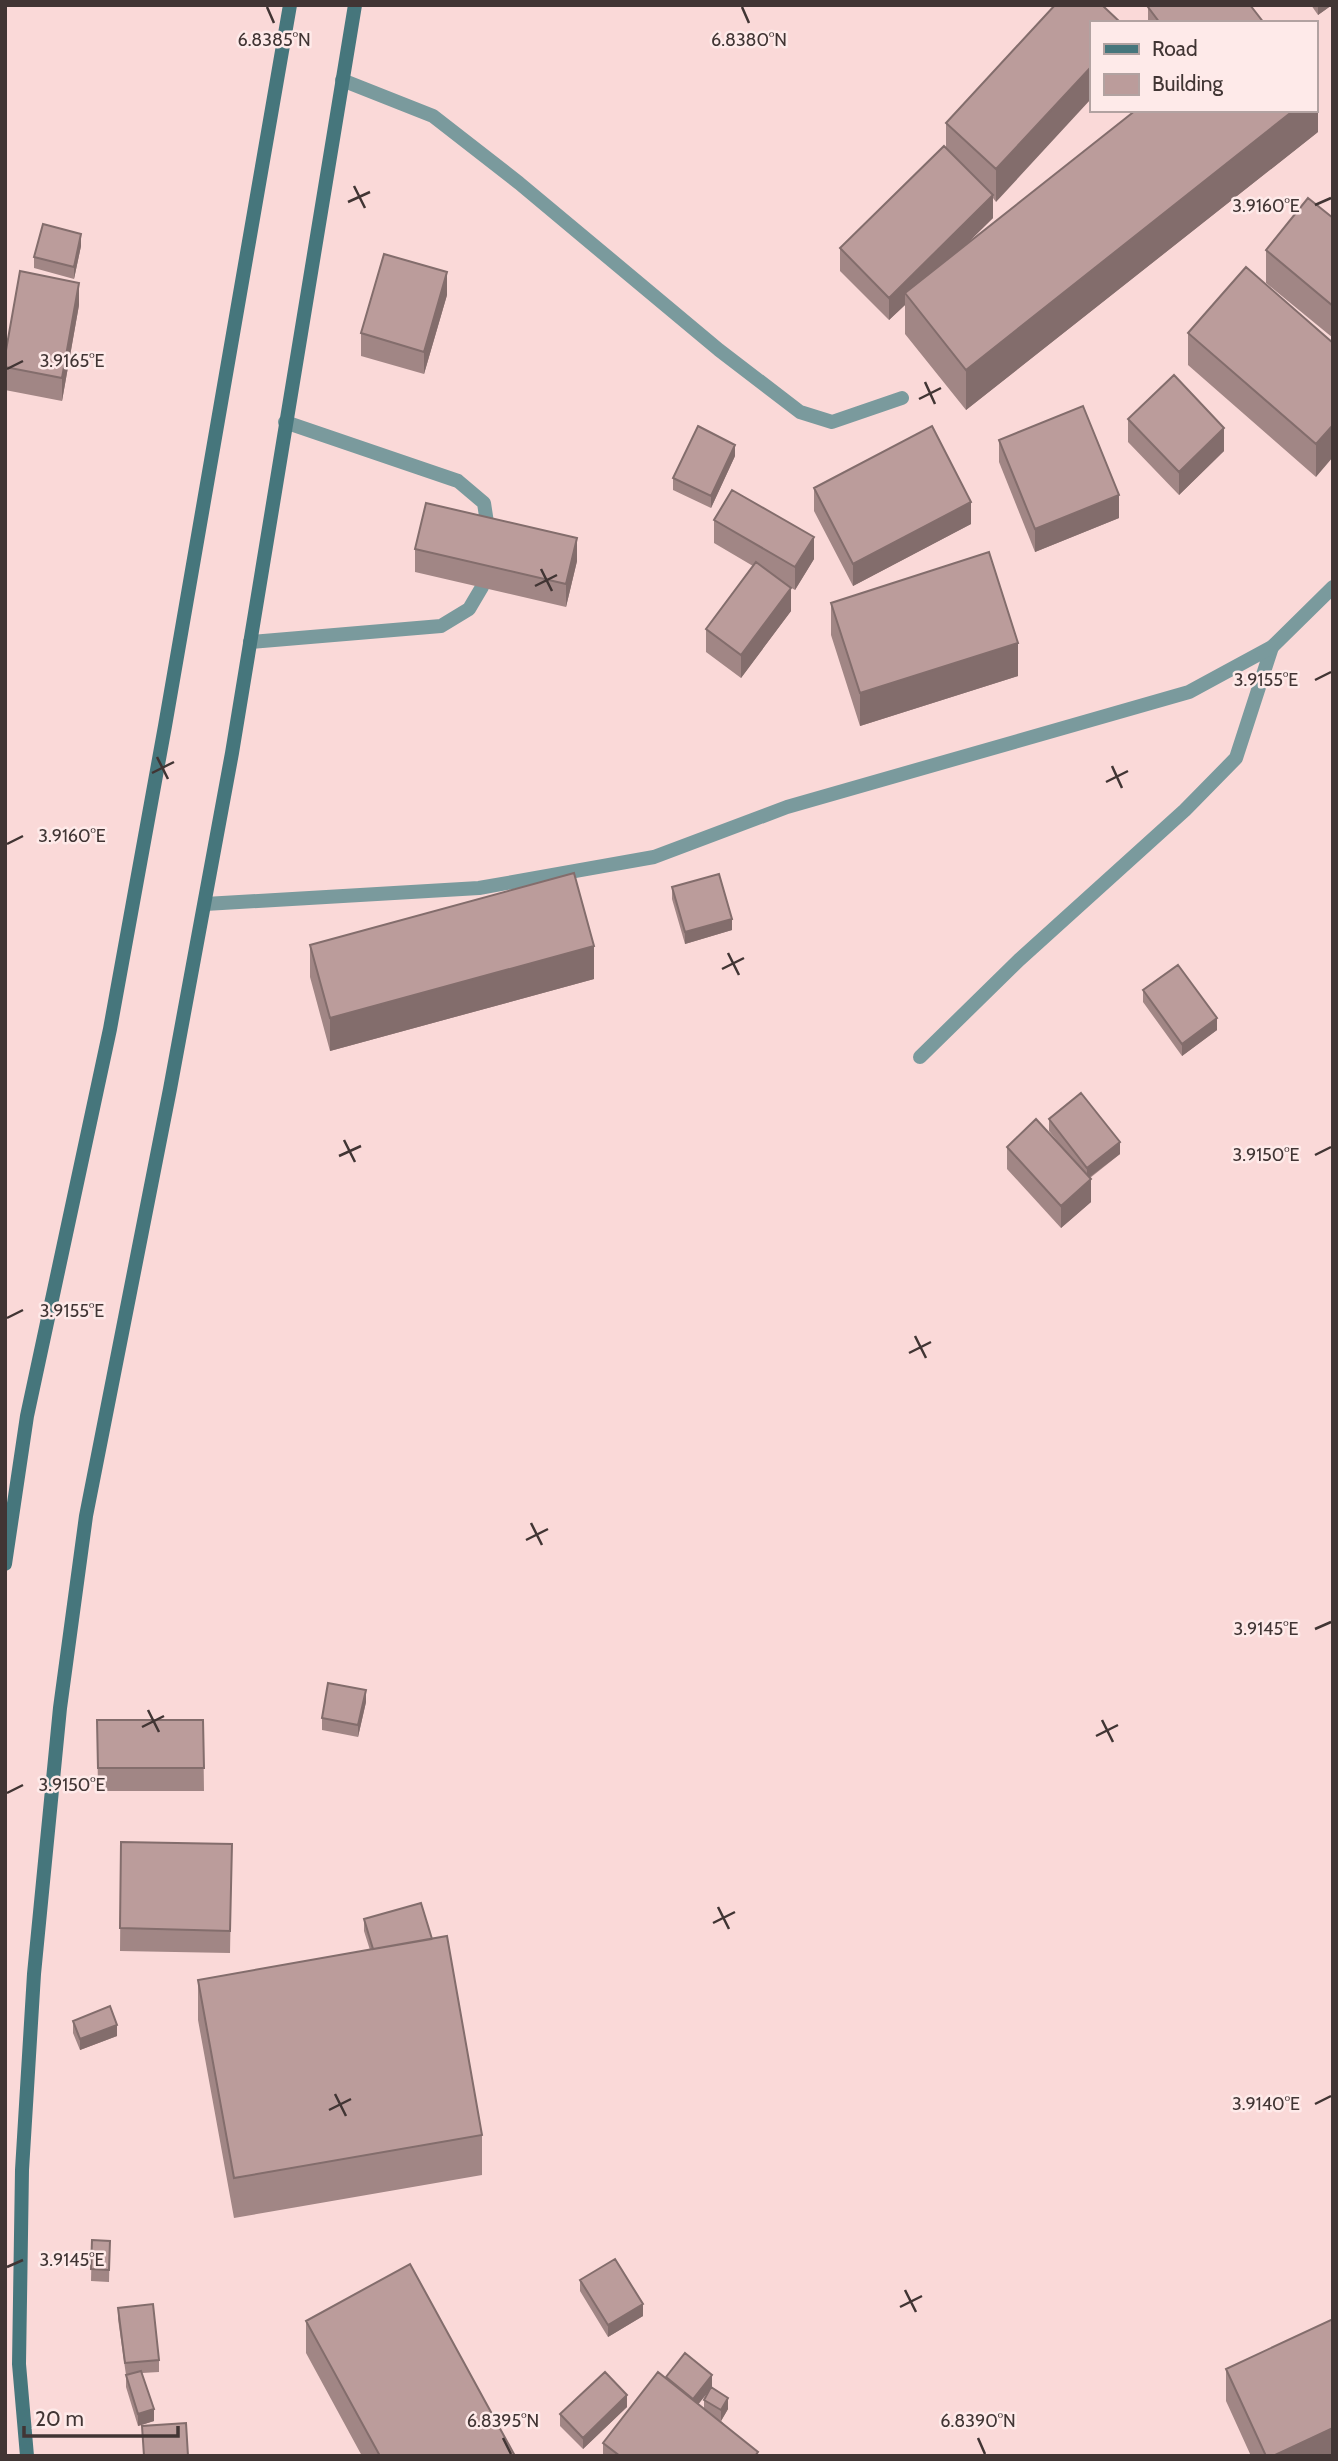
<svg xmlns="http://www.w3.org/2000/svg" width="1338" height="2461" viewBox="0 0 1338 2461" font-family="Cabin,sans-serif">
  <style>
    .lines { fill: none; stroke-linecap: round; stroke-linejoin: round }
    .lane { stroke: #7a9a9d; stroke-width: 14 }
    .street { stroke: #7a9a9d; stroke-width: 14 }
    .secondary { stroke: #46767c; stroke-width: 14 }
    .wall { fill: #a18685; fill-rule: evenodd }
    .shaded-wall { fill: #836d6c }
    .building { fill: #bb9c9b; stroke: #836d6c; stroke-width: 2 }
    .ticks { fill: none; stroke: #413534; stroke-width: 2.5 }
    .ticks-label { font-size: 18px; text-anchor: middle; fill: #413534; stroke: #feeae9; stroke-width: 5; stroke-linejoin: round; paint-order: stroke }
  </style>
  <rect width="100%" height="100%" fill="#fad9d8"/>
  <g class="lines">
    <path class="lane" d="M342,80L433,116L519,183L719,350L800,412L832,422L902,398
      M285,422L458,481L484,503L489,536
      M250,642L441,626L469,609L482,587
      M920,1057L1019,960L1185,810L1236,758L1272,647"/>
    <path class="street" d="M205,904L479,888L654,857L787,807L1189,692L1272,647L1333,587"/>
    <path class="secondary" d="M5,1564L27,1416L110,1029L165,726L290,5
      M27,2456L19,2364L22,2170L34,1974L60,1708L86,1516L170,1089L232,753L355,5"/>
  </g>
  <path class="wall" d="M1055,5L996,202L993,198V218L962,248L1318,132L966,410L905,334V305L889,320L840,271V248L946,148V123Z
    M1311,5H1332L1318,15Z
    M1148,7L1264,23H1148Z
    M1333,218V338L1266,283V250Z
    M81,246L74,279L34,268V257Z
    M447,295L424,374L361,356V333Z
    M79,305L62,401L5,390V356Z
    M1188,333L1333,343L1316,477L1188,365Z
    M1128,419L1224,451L1179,495L1128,442Z
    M999,440L1119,518L1035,552L999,462Z
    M735,456L711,508L673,490V478Z
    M814,488L971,524L853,586L814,511Z
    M714,520L814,559L795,590L788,586L791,611L741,678L706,652V629L753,566L714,543Z
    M415,549L577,561L566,607L415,572Z
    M831,603L1018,676L860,726L831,635Z
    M672,887L732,930L685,944L672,899Z
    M310,945L594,979L330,1051L310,977Z
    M1143,990L1217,1030L1182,1056L1143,1002Z
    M1049,1119L1120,1154L1090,1178L1091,1202L1061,1228L1007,1169V1147H1062L1049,1131Z
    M366,1702L358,1737L322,1730V1718Z
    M97,1720H203L204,1791H98Z
    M121,1842L232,1844L230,1953L120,1951Z
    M364,1919L432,1939L482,2135V2175L234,2218L198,2020V1980L370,1950L364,1931Z
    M73,2021L117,2036L80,2050L73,2033Z
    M92,2240L110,2241L109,2282L91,2281Z
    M580,2280L643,2316L608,2337L580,2291Z
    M118,2308L159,2360V2372L142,2373L154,2421L138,2426L126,2387V2375L118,2319Z
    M306,2321L515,2456H362L306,2353Z
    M1226,2369L1333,2456H1251L1226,2401Z
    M712,2387L711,2388L728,2409L721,2421L758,2456H603V2443ZM708,2392L704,2400V2409L698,2404Z
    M627,2407L583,2449L560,2426V2414Z"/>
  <path class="shaded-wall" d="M1318,5H1332L1318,15Z
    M1091,67V99L996,202V169Z
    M1318,91V132L966,410V370L1294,110H1315V94Z
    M993,195V218L910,300L905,293V305L889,320V298Z
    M81,234V246L74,279V267Z
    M447,272V295L424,374V352Z
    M79,283V305L62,401V378Z
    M1333,425V457L1316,477V444Z
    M1224,428V451L1179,495V472Z
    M735,445V456L711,508V496Z
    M1119,495V518L1035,552V529Z
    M971,502V524L853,586V564Z
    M814,537V559L795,590V567Z
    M577,538V561L566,607V584Z
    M791,588V611L741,678V655Z
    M1018,643V676L860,726V693Z
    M732,919V930L685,944V932Z
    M594,946V979L330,1051V1018Z
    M1217,1018V1030L1182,1056V1044Z
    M1120,1142V1154L1087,1179V1168Z
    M1091,1179V1202L1061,1228V1206Z
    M366,1690V1702L358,1737V1725Z
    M117,2025V2036L80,2050V2039Z
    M643,2304V2316L608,2337V2325Z
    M712,2375V2387L693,2411V2399Z
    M627,2395V2407L583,2449V2438Z
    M728,2398V2409L721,2421V2410Z
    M154,2409V2421L138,2426V2414Z
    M1333,2428V2456H1273Z"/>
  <path class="building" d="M1055,5H1102L1121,23H1091V67L996,169L946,123Z
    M1151,5H1250L1264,23H1160L1148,7Z
    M1136,110H1294L966,370L905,293Z
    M944,146L993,195L889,298L840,248Z
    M1308,198L1333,218V306L1266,250Z
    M43,224L81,234L74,267L34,257Z
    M384,254L447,272L424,352L361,333Z
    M1246,267L1333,343V425L1316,444L1188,333Z
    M20,271L79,283L62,378L5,367V356Z
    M1174,375L1224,428L1179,472L1128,419Z
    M1083,406L1119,495L1035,529L999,440Z
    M698,426L735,445L711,496L673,478Z
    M932,426L971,502L853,564L814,488Z
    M732,490L814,537L795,567L714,520Z
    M426,503L577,538L566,584L415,549Z
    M989,552L1018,643L860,693L831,603Z
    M756,562L791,588L741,655L706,629Z
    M574,873L594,946L330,1018L310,945Z
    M719,874L732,919L685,932L672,887Z
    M1178,965L1217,1018L1182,1044L1143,990Z
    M1081,1093L1120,1142L1087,1168L1049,1119Z
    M1036,1119L1091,1179L1061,1206L1007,1147Z
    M328,1683L366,1690L358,1725L322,1718Z
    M97,1720H203L204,1768H98Z
    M121,1842L232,1844L230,1931L120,1928Z
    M421,1903L432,1939L373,1949L364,1919Z
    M447,1936L482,2135L234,2178L198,1980Z
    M110,2006L117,2025L80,2039L73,2021Z
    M92,2240L110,2241L109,2270L91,2269Z
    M615,2259L643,2304L608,2325L580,2280Z
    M410,2264L515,2456H380L306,2321Z
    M153,2304L159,2360L125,2363L118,2308Z
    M1333,2319V2428L1273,2456H1266L1226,2369Z
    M685,2353L712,2375L693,2399L666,2377Z
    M141,2371L154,2409L138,2414L126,2375Z
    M605,2372L627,2395L583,2438L560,2414Z
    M658,2372L758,2452L755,2456H620L603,2443Z
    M711,2387L728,2398L721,2410L704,2400Z
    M186,2423L188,2456H144L142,2426Z"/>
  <path class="ticks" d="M267,7L274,23M742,7L749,23M354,186L365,208M348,202L370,192M1315,205L1331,198M7,369L23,361M925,382L935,404M919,399L941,388M541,569L552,591M535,586L557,575M1315,680L1331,672M157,757L168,779M1112,766L1122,788M152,773L174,762M1106,782L1128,771M7,844L23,836M728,953L739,975M722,969L744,958M344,1140L355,1162M1315,1155L1331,1147M339,1156L361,1146M7,1318L23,1310M915,1336L926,1358M909,1353L931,1342M531,1523L542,1545M526,1540L548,1529M1315,1629L1331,1622M148,1710L159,1732M1102,1720L1113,1742M142,1727L164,1716M1096,1736L1118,1725M7,1793L23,1785M718,1907L729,1929M713,1923L735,1912M335,2094L346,2116M1315,2104L1331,2096M329,2110L351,2099M7,2267L23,2260M905,2290L916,2312M900,2307L922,2296M503,2438L511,2454M978,2438L985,2454"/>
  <g class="ticks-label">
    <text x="749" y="46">6.8380°N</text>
    <text x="274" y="46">6.8385°N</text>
    <text x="1266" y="212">3.9160°E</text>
    <text x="72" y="367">3.9165°E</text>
    <text x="1266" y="686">3.9155°E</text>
    <text x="72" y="842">3.9160°E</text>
    <text x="1266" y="1161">3.9150°E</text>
    <text x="72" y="1317">3.9155°E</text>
    <text x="1266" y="1635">3.9145°E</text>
    <text x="72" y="1791">3.9150°E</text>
    <text x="1266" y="2110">3.9140°E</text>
    <text x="72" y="2266">3.9145°E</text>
    <text x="503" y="2427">6.8395°N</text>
    <text x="978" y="2427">6.8390°N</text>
  </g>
  <rect width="1338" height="2461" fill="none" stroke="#413534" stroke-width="14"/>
  <rect x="1090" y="21" width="228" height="91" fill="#feeae9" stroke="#b2a2a1" stroke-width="2"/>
  <rect x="1104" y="44" width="35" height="10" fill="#46767c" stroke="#b2a2a1" stroke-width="2"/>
  <text x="1152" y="56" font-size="21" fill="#413534">Road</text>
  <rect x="1104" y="74" width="35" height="21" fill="#bb9c9b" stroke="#b2a2a1" stroke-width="2"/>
  <text x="1152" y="91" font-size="21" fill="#413534">Building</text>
  <path d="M24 2426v10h154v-10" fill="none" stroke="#413534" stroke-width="3.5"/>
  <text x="35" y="2426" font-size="21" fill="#413534" stroke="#feeae9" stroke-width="5" paint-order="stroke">20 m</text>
</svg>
